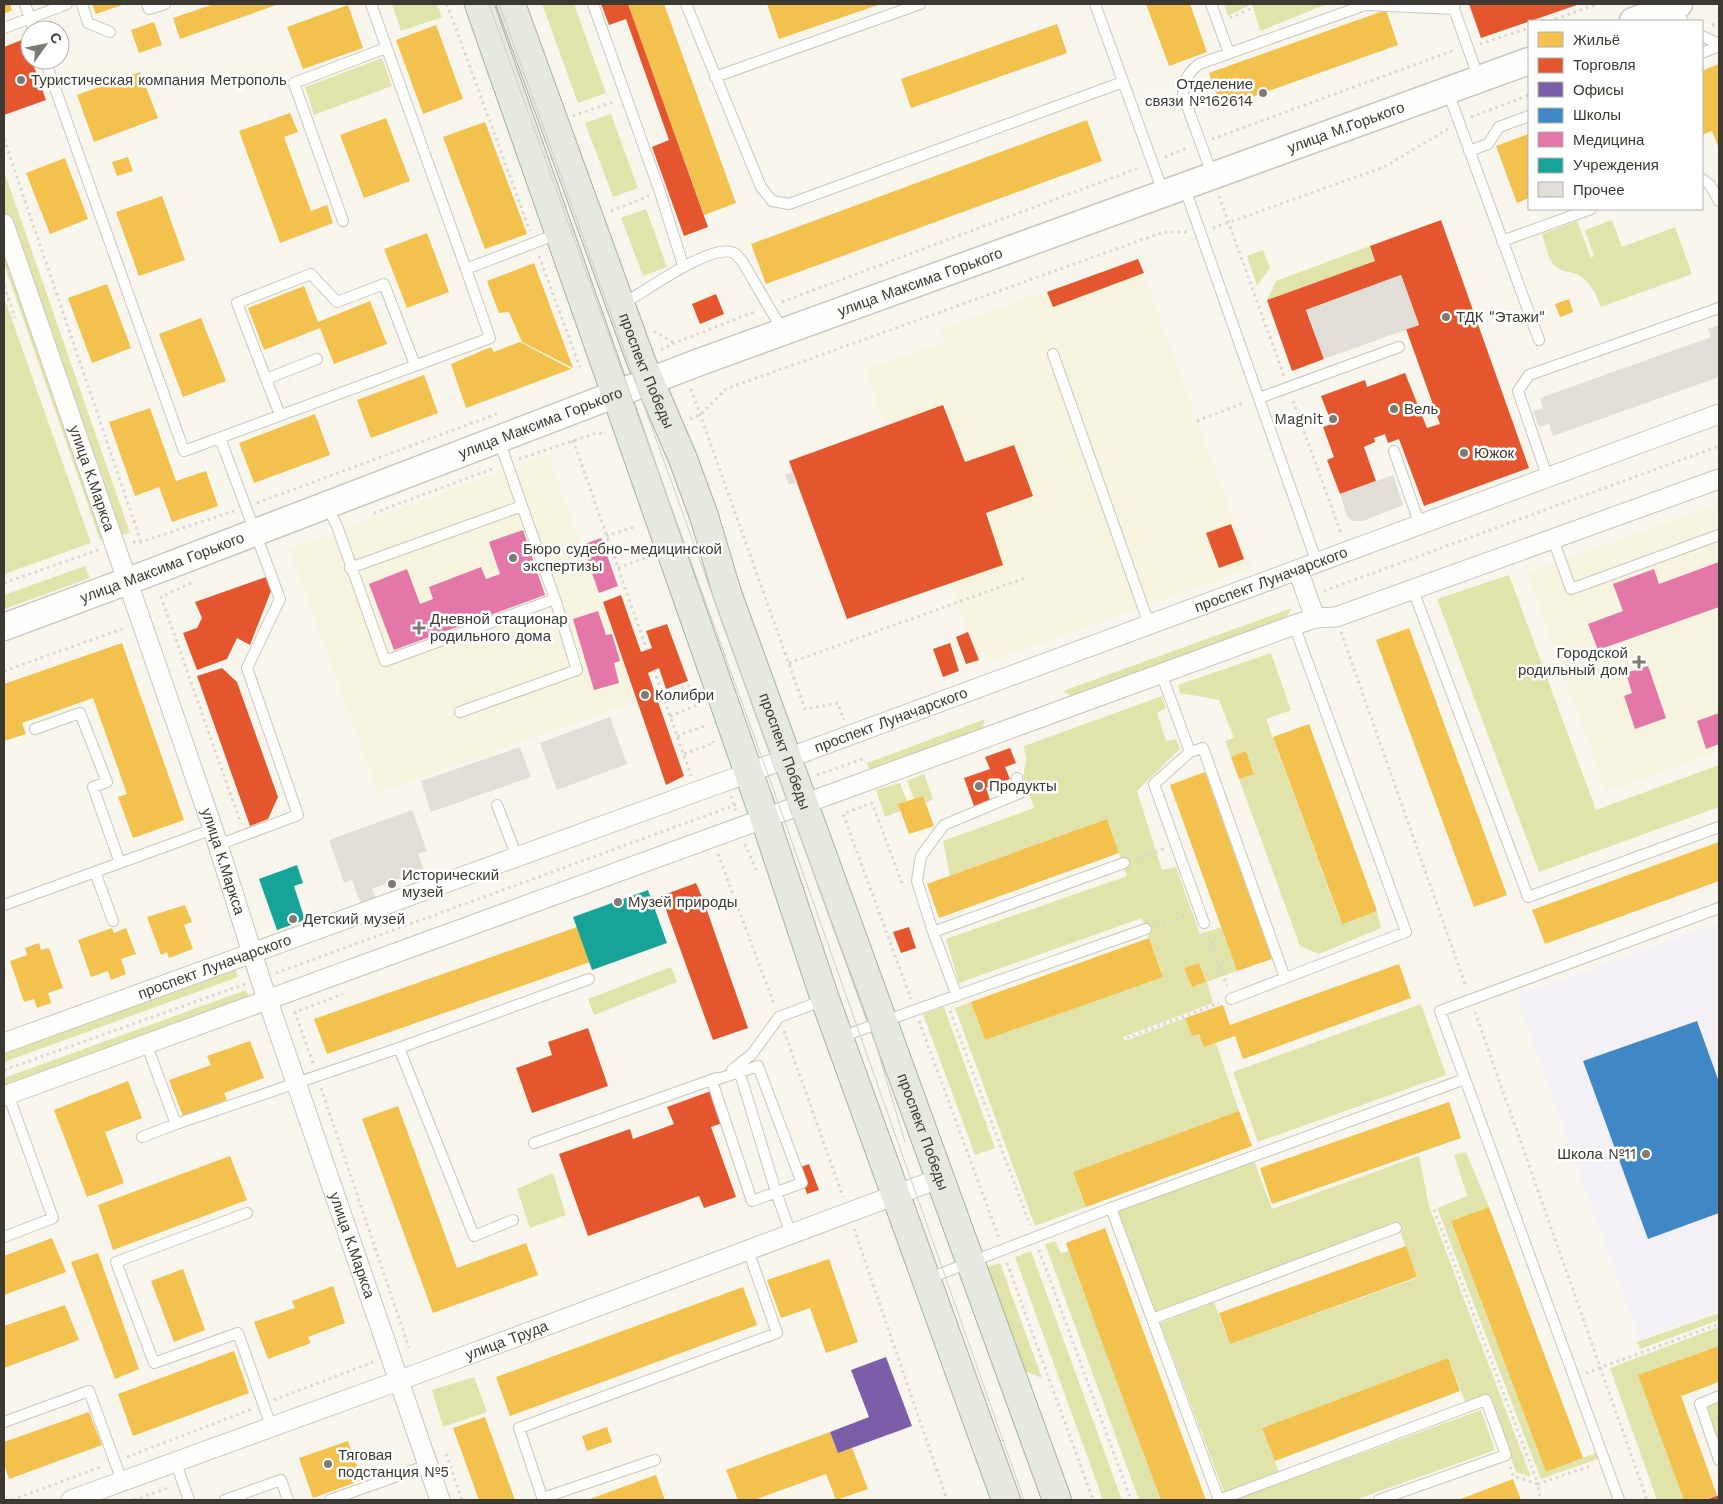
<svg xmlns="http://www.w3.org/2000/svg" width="1723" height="1504" viewBox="0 0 1723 1504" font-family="'Work Sans',sans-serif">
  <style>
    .built { fill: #f6f3df }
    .education { fill: #f4f1f6 }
    .green { fill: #e1e4aa; fill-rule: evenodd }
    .homes { fill: #f2c14e }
    .shops { fill: #e4572e }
    .offices { fill: #7b5ea7 }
    .schools { fill: #3f88c5 }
    .health { fill: #e377a8 }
    .public { fill: #17a398 }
    .building { fill: #e0ded6 }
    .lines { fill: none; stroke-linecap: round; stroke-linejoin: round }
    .lane-casing { stroke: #c8c7be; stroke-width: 12 }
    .street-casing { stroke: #c8c7be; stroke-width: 21 }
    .secondary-casing { stroke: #c8c7be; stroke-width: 29 }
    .primary-casing { stroke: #a9b19d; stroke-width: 30 }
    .path { stroke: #d6d6d2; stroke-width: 3; stroke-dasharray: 2.5 4; stroke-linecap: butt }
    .lane { stroke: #fefefc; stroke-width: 10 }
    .street { stroke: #fefefc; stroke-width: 19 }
    .secondary { stroke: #fefefc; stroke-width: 26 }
    .primary { stroke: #e5e9df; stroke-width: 28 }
    .tram { stroke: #cececb; stroke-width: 1 }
    .poi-dot { fill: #7d7b72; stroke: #fff; stroke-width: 2 }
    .labels { text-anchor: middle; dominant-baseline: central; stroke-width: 5; stroke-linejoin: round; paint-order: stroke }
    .poi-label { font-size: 15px; fill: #3b3931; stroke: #fff; text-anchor: start }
    .street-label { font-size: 15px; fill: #3b3931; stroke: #fff }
  </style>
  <rect width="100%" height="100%" fill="#f8f6ec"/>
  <path class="built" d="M1138,259L1251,568L989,662L985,651L976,654L950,583L986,513L1033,496L1014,445L965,462L943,405L884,426L865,369L944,342L940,329Z
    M548,454L637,701L378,793L289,549Z
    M1719,504V751L1606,792L1527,573Z"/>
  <path class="education" d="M1719,923V1311L1640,1340L1516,996Z"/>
  <path class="green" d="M392,4H437L442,17L401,31Z
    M542,4H574L606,93L578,103Z
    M1224,4H1327L1260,31L1252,4L1228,16Z
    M382,58L392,86L314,115L305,87Z
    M611,114L638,188L613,197L585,123Z
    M4,171L130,533L100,540L4,264Z
    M646,209L667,267L643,276L621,218Z
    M1612,220L1622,247L1675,227L1692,274L1601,307C1596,295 1590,279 1576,274C1569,271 1561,272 1555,266C1548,260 1545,243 1542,234L1577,221L1591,258L1594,256L1585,230Z
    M1370,246L1375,261L1267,300L1276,281Z
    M1263,250L1270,268L1257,286L1247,256Z
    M4,297L91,543L4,574Z
    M85,566L90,578L4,609V595Z
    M1509,575L1596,810L1719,765V807L1539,872L1437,599Z
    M1292,608L1285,620L1074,698L1063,691Z
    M1271,653L1291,710L1266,719L1341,923L1377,911L1381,928L1319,954L1300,946L1239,779L1254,773L1246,752L1231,757L1225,741L1234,738L1219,700L1180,693L1178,685Z
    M1162,696L1166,708L1157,713L1166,741L1176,739L1180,749L1137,791L1162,870L1176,867L1200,934L1221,927L1237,971L1207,982L1213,1003L1123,1037L1125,1041L1185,1018L1192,1036L1199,1034L1204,1047L1216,1043L1239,1111L1073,1172L1086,1207L1035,1226L955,1008L971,1002L985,1040L1163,976L1142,918L959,983L946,939L1127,876L1107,819L950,876L943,841L1034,808L1023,778L1026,760L1024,746ZM1199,963L1206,982L1192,987L1185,968Z
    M985,719L981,732L870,772L867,763Z
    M924,774L933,799L926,803L923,796L914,799L907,781Z
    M900,783L907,801L899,804L901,811L885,817L876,790Z
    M234,965L238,977L4,1062V1049Z
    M671,967L677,982L594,1015L588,999Z
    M246,990L250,1000L4,1088V1078Z
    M1421,1004L1446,1075L1258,1142L1233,1072Z
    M944,1007L995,1148L975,1155L923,1014Z
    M1466,1152L1489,1207L1451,1221L1546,1472L1596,1453L1598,1459L1541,1479L1437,1208L1467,1196L1454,1155Z
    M1419,1156L1429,1206L1531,1477L1516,1472L1488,1395L1466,1404L1448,1358L1262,1428L1283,1482L1481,1410L1495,1450L1355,1500H1227L1160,1323L1214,1302L1230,1344L1417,1278L1397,1223L1155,1313L1116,1211L1254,1161L1272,1209Z
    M553,1173L566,1215L530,1228L517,1189Z
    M1055,1241L1061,1253L1069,1251L1161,1500H1139L1045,1244Z
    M1031,1251L1122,1500H1103L1015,1257Z
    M1000,1263L1042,1378L1022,1370L985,1268Z
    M1719,1313V1320L1640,1349L1637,1342Z
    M1719,1327V1346L1639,1375L1684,1500H1657L1610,1368Z
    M474,1377L487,1412L443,1427L432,1390Z
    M1719,1399V1451L1704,1406Z"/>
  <path class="homes" d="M4,4H10L12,10L4,14Z
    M92,4H125L96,14Z
    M214,4H279L180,39L173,18Z
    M628,4H664L736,203L704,215Z
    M767,4H881L779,39Z
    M1146,4H1190L1207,52L1169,66Z
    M348,5L363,48L303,69L287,27Z
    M1386,10L1398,45L1221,108L1209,73Z
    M154,22L162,45L139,53L131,30Z
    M1057,24L1067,53L911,108L901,79Z
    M436,25L463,99L423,114L396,40Z
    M1719,64V149L1712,131L1702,135V71Z
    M140,72L158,118L94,142L77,95Z
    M290,113L298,132L284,137L311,211L327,205L333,223L280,243L239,131Z
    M386,118L410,181L364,198L340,135Z
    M1087,120L1102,161L766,284L751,244Z
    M485,122L527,234L485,249L443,137Z
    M1529,134V198L1517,203L1496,146Z
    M128,157L133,171L117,176L112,162Z
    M65,158L88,219L50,234L26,173Z
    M162,196L185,260L139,276L116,212Z
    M427,233L449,292L407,308L384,249Z
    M534,263L573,368L522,342L509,312L499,313L487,281Z
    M107,284L131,348L92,363L68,298Z
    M304,286L318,322L370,301L387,344L334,364L320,328L264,350L248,308Z
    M1569,299L1573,312L1560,317L1555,304Z
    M201,318L226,381L183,397L159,334Z
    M520,342L571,369L466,408L451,364L491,347L494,352Z
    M424,375L438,413L371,438L357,400Z
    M150,408L176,481L206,471L218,506L172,522L159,487L135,496L109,422Z
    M315,414L330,455L254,483L239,443Z
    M1409,628L1507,895L1474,907L1376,640Z
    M122,643L184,820L133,838L118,797L127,794L93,698L22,723L26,734L4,741V684Z
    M1309,724L1377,911L1342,924L1273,737Z
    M1246,751L1254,774L1239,779L1231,757Z
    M1205,772L1272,959L1237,971L1170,785Z
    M923,796L934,826L909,834L898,804Z
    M1107,819L1119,853L939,918L927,884Z
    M1719,842V881L1545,944L1532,910Z
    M185,905L192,922L184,925L193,949L169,958L167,952L161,955L147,917Z
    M577,927L590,962L327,1054L314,1019Z
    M112,928L114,933L126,928L136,954L121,959L126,974L111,980L108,971L91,977L78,940Z
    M1149,938L1163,977L985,1040L971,1002Z
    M39,943L41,950L49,948L63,988L48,993L51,1003L37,1008L34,999L24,1002L10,961L27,955L25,948Z
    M1199,963L1206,982L1192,987L1184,968Z
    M1399,964L1411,998L1243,1059L1235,1036L1204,1047L1199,1034L1192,1036L1185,1018L1223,1005L1230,1025Z
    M250,1041L264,1078L224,1093L227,1100L183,1116L169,1080L211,1065L207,1056Z
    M128,1081L142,1118L105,1132L124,1183L87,1197L54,1110Z
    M1449,1102L1461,1138L1272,1204L1260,1168Z
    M398,1106L457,1268L526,1243L538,1275L433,1313L362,1119Z
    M1239,1111L1252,1146L1086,1207L1073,1172Z
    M230,1156L247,1200L113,1250L98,1205Z
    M1489,1207L1583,1458L1546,1472L1451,1221Z
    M1105,1228L1206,1500H1161L1102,1342L1066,1243Z
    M52,1238L66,1272L4,1295V1256Z
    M1406,1246L1417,1277L1230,1344L1219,1313Z
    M98,1253L139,1369L115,1379L71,1262Z
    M829,1259L858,1342L826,1353L810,1308L781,1318L767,1280Z
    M183,1269L205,1330L174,1342L151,1281Z
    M333,1286L345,1323L308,1337L311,1343L268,1359L254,1322L295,1308L292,1301Z
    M743,1287L757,1325L510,1416L496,1377Z
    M65,1305L79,1340L4,1368V1326Z
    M1719,1346V1382L1681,1396L1717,1495L1704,1500H1684L1638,1375Z
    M234,1351L249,1393L133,1436L118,1394Z
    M1448,1358L1460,1391L1275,1461L1262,1428Z
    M89,1412L102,1445L9,1479L4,1464V1442Z
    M485,1417L515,1500H479L453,1428Z
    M607,1427L612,1442L587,1451L582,1436Z
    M830,1432L838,1453L852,1448L868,1489L836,1500L826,1474L754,1500H738L726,1470Z
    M348,1441L362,1480L313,1498L299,1458Z
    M656,1475L665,1500H587Z
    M1513,1479L1521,1500H1458Z"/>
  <path class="shops" d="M601,4H628L708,227L684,236L652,147L669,140L626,19L609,25Z
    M1469,4H1580L1481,38Z
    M24,39L46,100L4,115V47Z
    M1441,220L1529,468L1424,506L1399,439L1388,443L1385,434L1374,438L1375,442L1364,447L1376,481L1340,494L1327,460L1334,457L1323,427L1332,424L1321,396L1365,380L1367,387L1405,373L1427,428L1440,424L1406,329L1419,325L1401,275L1306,310L1324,359L1292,371L1267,300L1375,261L1370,246Z
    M1138,259L1144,273L1053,307L1047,292Z
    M716,294L724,314L700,324L692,304Z
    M943,405L965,462L1014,445L1033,496L986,513L1003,565L847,619L789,461Z
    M1231,524L1244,559L1219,568L1206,533Z
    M266,577L271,591L250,645L237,638L227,659L197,670L183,633L197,628L202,618L195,602Z
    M621,595L641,652L652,648L646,631L667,624L688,681L666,689L659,668L648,673L684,776L666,785L603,602Z
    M968,632L979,660L966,664L956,637Z
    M950,643L959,671L943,677L933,649Z
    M222,668L237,682L278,797L268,819L250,826L197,676Z
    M1010,748L1016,763L1005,767L1010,779L986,788L990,800L974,806L964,778L990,769L985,757Z
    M696,883L703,899L748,1028L713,1040L661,896Z
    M909,927L916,948L901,953L893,932Z
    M588,1028L608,1086L532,1113L516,1068L552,1055L548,1042Z
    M711,1091L722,1123L711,1127L736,1197L704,1208L699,1196L588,1236L559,1154L630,1129L633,1139L674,1124L667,1107Z
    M809,1164L819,1190L807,1194L798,1168Z
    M1719,1495V1500H1705Z"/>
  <path class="offices" d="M886,1357L912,1426L838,1453L830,1432L869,1417L851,1370Z"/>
  <path class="schools" d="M1697,1021L1719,1082V1213L1648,1239L1583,1061Z"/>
  <path class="health" d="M523,530L545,595L394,650L369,584L407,569L420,604L433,599L429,587L481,567L486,579L500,574L489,542Z
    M601,538L618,586L599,593L582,545Z
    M1719,562V607L1598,650L1588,624L1623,611L1613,584L1654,569L1659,584Z
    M598,611L606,635L612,634L620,661L614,663L619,683L594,690L573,619Z
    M1648,666L1666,718L1635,729L1624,696L1632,693L1626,673Z
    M1719,713V744L1706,749L1697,721Z"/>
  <path class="public" d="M297,865L303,883L294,886L305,920L277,930L259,879Z
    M648,890L667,943L592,970L573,917Z"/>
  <path class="building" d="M1401,275L1419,325L1324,359L1306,310Z
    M1719,325V377L1553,436L1549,424L1539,427L1533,411L1543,408L1540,398L1711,337L1708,329Z
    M793,472L797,482L789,485L785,475Z
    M1393,475L1403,505L1363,521H1353L1347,516L1340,494Z
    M610,717L627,764L557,790L540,743Z
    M520,747L531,777L431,812L421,781Z
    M412,810L427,851L418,854L428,880L413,886L409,875L372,889L376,898L361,904L352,880L344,883L329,840Z"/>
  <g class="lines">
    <defs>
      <path id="lane" d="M25,4L34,30
        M82,4L88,23L110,32
        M147,4L149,9L165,4
        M371,4L466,269
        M593,4L660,192L683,265
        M686,4L761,187L772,201L789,204L1123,82
        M1095,4L1163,192
        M1211,4L1229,53
        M1455,4L1454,9L1479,79
        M1368,5L1454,9
        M1672,7L1683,21
        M4,28L67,4
        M1702,36L1719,44
        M1702,53L1719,46
        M45,60L184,451L490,338L466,269L557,234
        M715,77L920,4
        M1448,92L1539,340
        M1469,151L1488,144L1499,127L1529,116
        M1212,174L1183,95C1183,81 1188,73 1199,64L1368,4
        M1702,179L1710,185L1719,201
        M1184,186L1317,563
        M343,221L294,83L386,48
        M1502,241L1591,209
        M622,304C644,293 711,242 734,253C737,255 740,259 742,261L783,331
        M1053,354L1149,624
        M266,379L237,303L311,274L337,302L384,284L415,365
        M1259,398L1399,347
        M280,415L266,379L317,359
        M1394,451L1420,525
        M1548,479L1518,391L1529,375L1719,308
        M327,506L337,526L385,661L555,599L577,670L460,712
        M522,506L555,599
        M1553,539L1571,589L1719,535
        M350,568L522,506L499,440
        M1413,590L1528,897L1719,827
        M1161,673L1190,752L1203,748L1285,978L1406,932L1294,625
        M35,729L80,713L107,782L93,787L120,863
        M1190,752L1154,784L1204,923
        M497,805L517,857
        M218,845L298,815L247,668L280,599L220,438
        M95,872L113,921
        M4,905L213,829
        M933,932L1124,863
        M957,996L933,932L917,881L921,856L944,825L1020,793L1017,778
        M1231,999L1285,978
        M841,1037C942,1000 1044,965 1146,929
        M146,1043L176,1124L399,1048L474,1236L513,1220
        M399,1048L589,979
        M758,1066L802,1183L752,1201L712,1081Z
        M738,1067L776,1192L791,1234
        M732,1070L752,1054L779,1017L824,1000
        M1465,1079L1440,1011L1719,908
        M142,1137L176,1124
        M534,1143L717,1078
        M1111,1208L1465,1079L1619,1500
        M247,1213L116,1262L154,1363L238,1333L271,1426
        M4,1237L53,1218L8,1094
        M927,1279L1111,1208L1219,1500
        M1152,1319L1396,1228
        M1719,1396L1700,1404L1719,1460
        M4,1422L89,1391L122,1481
        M175,1461L189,1500
        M239,1495L281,1480L288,1500
        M543,1498L655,1460
        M225,1500L239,1495L241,1499
        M330,1500L428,1465
        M543,1500L519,1428L777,1333L748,1250
        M1219,1500L1486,1400L1506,1455L1379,1500"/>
      <g id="street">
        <path id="s1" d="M4,224L213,829L260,978L440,1500"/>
        <path d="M1298,570L1315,618"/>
        <path id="s2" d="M4,1043L726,781L1719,414"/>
        <path d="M4,1096L1294,625L1315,618L1336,617L1719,479"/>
        <path id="s3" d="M71,1500L398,1381L941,1178"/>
      </g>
      <g id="secondary">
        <path d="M1633,21L1679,4"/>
        <path id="s4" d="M4,627L152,572L697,363L1529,61"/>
      </g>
      <g id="primary">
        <path d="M479,4L765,819L825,999L1006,1500"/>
        <path id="s5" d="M511,4L641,361L683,459L704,516L727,593L1057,1500"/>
      </g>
    </defs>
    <use href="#lane" class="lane-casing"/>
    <use href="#street" class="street-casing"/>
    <use href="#secondary" class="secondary-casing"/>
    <use href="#primary" class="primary-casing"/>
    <path class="path" d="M447,4L530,231
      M1230,18L1250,9L1253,4
      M1549,21L1598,4
      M1712,25L1719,22
      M1480,44L1529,28
      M573,116L615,101
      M1471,117L1529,95
      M4,139L141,542
      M1212,139L1455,50
      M1165,157L1189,147
      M1219,196L1284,376
      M611,211L649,196
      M1213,228L1384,167L1448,129
      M539,256L580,367
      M4,286L15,318
      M782,302L1141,167
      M654,331L674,343
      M661,350L674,343L757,311
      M691,389L805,709L838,703L844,720
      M1293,401L1342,536
      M690,419L700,415L726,389L1141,240L1164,232H1187
      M1197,421L1246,402
      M573,440L647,650
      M519,459L596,433H606
      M257,503L499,413
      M374,513L495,468
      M606,536L637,526
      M133,542H141L234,511
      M618,568L648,557
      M4,583L98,550
      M191,583L161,597L241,824
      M1324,591L1719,446
      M1341,632L1466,987
      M789,663L1025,578
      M654,670L691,776
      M4,671L125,628
      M663,695L693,684
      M670,716L700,704
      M677,736L707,725
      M684,754L714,743L713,741
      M817,775L866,758
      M731,796L736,812
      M745,844L757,872
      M718,854L774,1004
      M1137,859L1164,849
      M902,883L872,803L843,814L911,999
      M1157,925L1187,915
      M1208,936L1227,986
      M276,973L738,804
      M950,1011L1030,1225
      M1475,1012L1647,1500
      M919,1021L999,1238
      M784,1031L843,1197
      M1127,1038L1219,1003
      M313,1063L295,1012L343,994
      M4,1070L245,984
      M321,1088L409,1348
      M1434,1210L1538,1484L1593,1465
      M854,1229L947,1500
      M1039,1250L1131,1500
      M1007,1263L1093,1500
      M1586,1373L1719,1324
      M274,1400L373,1362
      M446,1454L462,1500
      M127,1457L252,1409
      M1510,1467L1513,1476L1538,1484L1540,1500
      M12,1500L103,1466
      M134,1500L171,1487"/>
    <use href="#lane" class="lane"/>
    <use href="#street" class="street"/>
    <use href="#secondary" class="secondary"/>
    <use href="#primary" class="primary"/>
    <path class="tram" d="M489,4L774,791L1024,1500
      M499,4L773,763L870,1025L905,1142"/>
  </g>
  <g class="poi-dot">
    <circle cx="21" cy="80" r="5"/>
    <circle cx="1263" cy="93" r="5"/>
    <circle cx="1446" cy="317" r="5"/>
    <circle cx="1394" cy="409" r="5"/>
    <circle cx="1333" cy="419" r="5"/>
    <circle cx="1464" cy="453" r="5"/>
    <circle cx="513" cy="558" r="5"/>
    <path d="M416.5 620.5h5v5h5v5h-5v5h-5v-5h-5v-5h5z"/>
    <path d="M1636.5 654.5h5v5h5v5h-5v5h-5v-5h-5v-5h5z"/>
    <circle cx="645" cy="695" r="5"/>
    <circle cx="979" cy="786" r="5"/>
    <circle cx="392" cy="884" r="5"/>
    <circle cx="618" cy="902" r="5"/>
    <circle cx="293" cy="919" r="5"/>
    <circle cx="1646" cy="1154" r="5"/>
    <circle cx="328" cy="1464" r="5"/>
  </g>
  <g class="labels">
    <g class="poi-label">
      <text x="31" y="80">Туристическая компания Метрополь</text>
      <text x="1253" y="84" text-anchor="end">Отделение<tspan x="1253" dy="17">связи №162614</tspan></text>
      <text x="1456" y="317">ТДК "Этажи"</text>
      <text x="1404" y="409">Вель</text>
      <text x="1323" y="419" text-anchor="end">Magnit</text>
      <text x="1474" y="453">Южок</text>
      <text x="523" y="549">Бюро судебно-медицинской<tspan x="523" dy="17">экспертизы</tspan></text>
      <text x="430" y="619">Дневной стационар<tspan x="430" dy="17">родильного дома</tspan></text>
      <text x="1628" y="653" text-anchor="end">Городской<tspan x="1628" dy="17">родильный дом</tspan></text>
      <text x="655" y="695">Колибри</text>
      <text x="989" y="786">Продукты</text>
      <text x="402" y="875">Исторический<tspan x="402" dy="17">музей</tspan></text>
      <text x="628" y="902">Музей природы</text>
      <text x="303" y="919">Детский музей</text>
      <text x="1636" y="1154" text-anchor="end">Школа №11</text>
      <text x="338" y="1455">Тяговая<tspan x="338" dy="17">подстанция №5</tspan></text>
    </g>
    <g class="street-label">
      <text stroke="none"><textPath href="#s4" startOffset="1432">улица М.Горького</textPath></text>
      <text stroke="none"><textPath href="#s4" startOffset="979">улица Максима Горького</textPath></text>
      <text stroke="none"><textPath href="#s5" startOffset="391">проспект Победы</textPath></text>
      <text stroke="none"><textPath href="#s4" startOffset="574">улица Максима Горького</textPath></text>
      <text stroke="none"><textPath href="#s1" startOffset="269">улица К.Маркса</textPath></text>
      <text stroke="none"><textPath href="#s4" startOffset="169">улица Максима Горького</textPath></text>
      <text stroke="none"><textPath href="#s2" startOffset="1349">проспект Луначарского</textPath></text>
      <text stroke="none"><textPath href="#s2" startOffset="944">проспект Луначарского</textPath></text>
      <text stroke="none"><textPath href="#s5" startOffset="796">проспект Победы</textPath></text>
      <text stroke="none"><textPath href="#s1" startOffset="674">улица К.Маркса</textPath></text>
      <text stroke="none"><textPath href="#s2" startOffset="224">проспект Луначарского</textPath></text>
      <text stroke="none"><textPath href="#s5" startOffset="1201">проспект Победы</textPath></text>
      <text stroke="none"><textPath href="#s1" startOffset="1079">улица К.Маркса</textPath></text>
      <text stroke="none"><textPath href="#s3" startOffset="464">улица Труда</textPath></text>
    </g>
  </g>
  <rect width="1723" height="1504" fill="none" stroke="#3b3931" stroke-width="10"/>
  <rect x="1528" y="20" width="175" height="190" fill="#ffffff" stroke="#b1b0ad"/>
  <rect x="1538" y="32" width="25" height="15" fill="#f2c14e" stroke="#b1b0ad"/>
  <text x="1573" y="45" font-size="15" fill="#3b3931">Жильё</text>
  <rect x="1538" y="58" width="25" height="15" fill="#e4572e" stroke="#b1b0ad"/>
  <text x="1573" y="70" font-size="15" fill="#3b3931">Торговля</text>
  <rect x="1538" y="82" width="25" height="15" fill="#7b5ea7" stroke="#b1b0ad"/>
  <text x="1573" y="95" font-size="15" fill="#3b3931">Офисы</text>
  <rect x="1538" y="108" width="25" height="15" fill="#3f88c5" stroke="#b1b0ad"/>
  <text x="1573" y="120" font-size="15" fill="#3b3931">Школы</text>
  <rect x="1538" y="132" width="25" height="15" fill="#e377a8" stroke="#b1b0ad"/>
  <text x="1573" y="145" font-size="15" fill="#3b3931">Медицина</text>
  <rect x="1538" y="158" width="25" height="15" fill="#17a398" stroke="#b1b0ad"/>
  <text x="1573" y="170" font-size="15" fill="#3b3931">Учреждения</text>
  <rect x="1538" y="182" width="25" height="15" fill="#e0ded6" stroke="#b1b0ad"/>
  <text x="1573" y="195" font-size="15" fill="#3b3931">Прочее</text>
  <g transform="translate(45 45) rotate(57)"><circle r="24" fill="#ffffff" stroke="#b1b0ad"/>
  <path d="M0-4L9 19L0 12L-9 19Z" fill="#7d7b72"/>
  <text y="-8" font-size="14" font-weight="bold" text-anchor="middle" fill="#3b3931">С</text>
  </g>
</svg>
